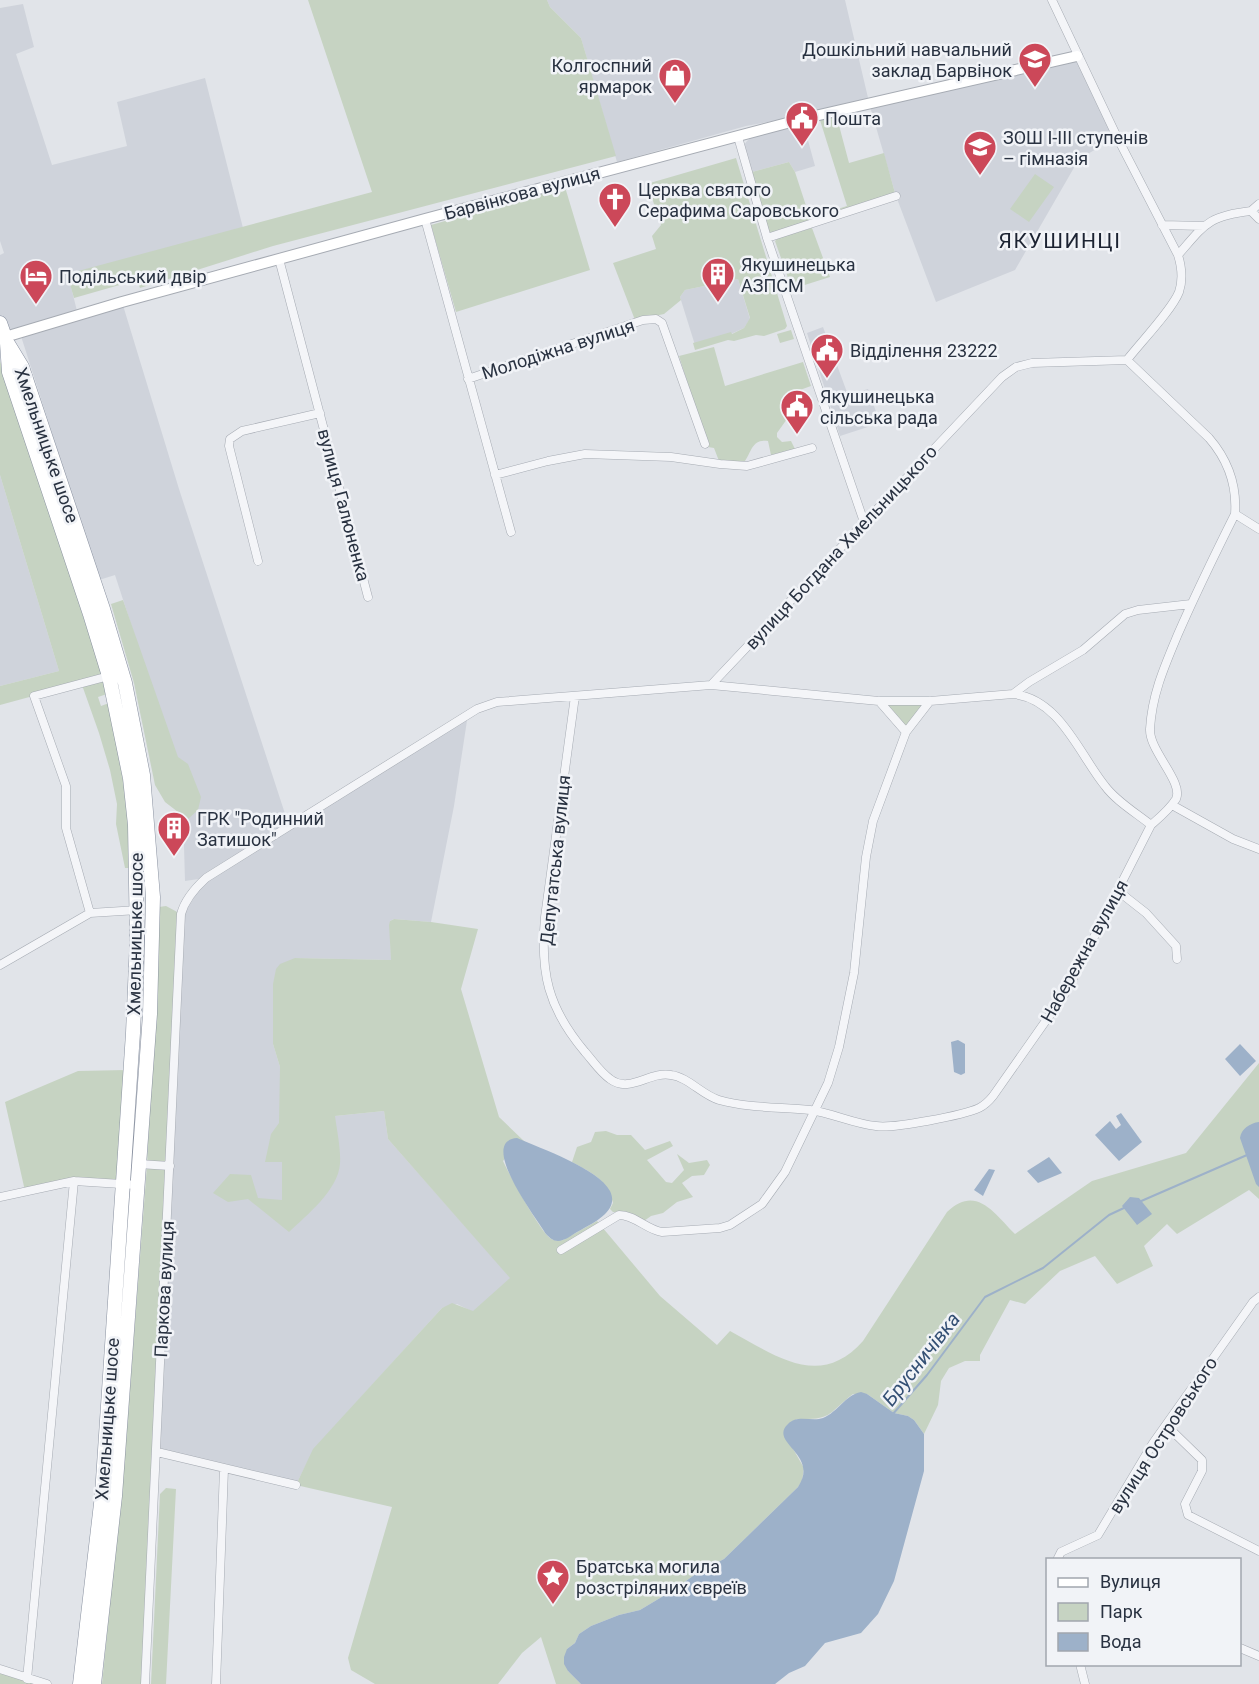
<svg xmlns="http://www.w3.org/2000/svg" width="1259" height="1684" viewBox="0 0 1259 1684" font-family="Roboto,sans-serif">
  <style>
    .built { fill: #cfd3db }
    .green { fill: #c6d3c2 }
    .water { fill: #9db1c9 }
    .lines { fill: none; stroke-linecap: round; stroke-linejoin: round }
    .stream { stroke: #9db1c9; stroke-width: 2 }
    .street-casing { stroke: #a6abb3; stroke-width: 9 }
    .secondary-casing { stroke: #a6abb3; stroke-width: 12 }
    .highway-casing { stroke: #8991a0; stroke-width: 15 }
    .street { stroke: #f4f5f8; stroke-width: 8 }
    .secondary { stroke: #fff; stroke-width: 10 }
    .highway { stroke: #fff; stroke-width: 14 }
    .labels { text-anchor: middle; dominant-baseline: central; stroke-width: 5; stroke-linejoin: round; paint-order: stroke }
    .poi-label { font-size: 18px; fill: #293241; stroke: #f1f3f7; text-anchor: start }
    .street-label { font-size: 18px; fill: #293241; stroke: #f1f3f7 }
    .water-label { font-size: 20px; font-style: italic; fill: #345074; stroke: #f1f3f7 }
    .quarter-label { font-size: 21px; letter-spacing: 1.5px; fill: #1c2332; stroke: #f1f3f7 }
  </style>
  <rect width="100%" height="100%" fill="#e1e4e9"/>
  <path class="built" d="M547,0H845L869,102L1077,56L1117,137L1079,159L1015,270L936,302L896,196L869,103L746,126L617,162L581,38L550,7Z
    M23,4L34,47L16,54L52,165L127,146L117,102L205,78L243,228L68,275L78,315L122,302L179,489L289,826L468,714L454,806L431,922L394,919L390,921L391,960L295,958L273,1044L280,1067V1111L335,1116L384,1111L388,1139L511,1278L473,1312L457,1304L442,1308L314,1449L296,1485L157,1452L181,914L205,878L185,881L184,846L180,812L191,808L115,575L99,580L20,333L0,338V255L4,253L0,241V8Z
    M800,123L806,133L815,166L795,172L789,162L752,172L744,145L747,141L753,136Z
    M738,279L750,319L744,328L731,334L695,345L680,297L685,290Z
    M823,327L848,395L868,389L880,423L840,436L807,333Z
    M0,475L59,671L0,686Z"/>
  <path class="green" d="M308,0H547L550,7L581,38L616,156L273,246L140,288L137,280L74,298L67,274L372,192Z
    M836,114L849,163L884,153L895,193L772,234L769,231L752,172L789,162L795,172L810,218L847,206L819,117Z
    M736,158L787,326L785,329L764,336L756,335L734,341L728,340L695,350L693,343L731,332L732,334L744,328L750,318L738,279L685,290L680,297L681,300L664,314L635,320L613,263L656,249L652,236L661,225L648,186L650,183Z
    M1035,174L1054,187L1029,222L1010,209Z
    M565,187L590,270L456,312L431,225Z
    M812,228L830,277L792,289L775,241L778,238Z
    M791,330L794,339L780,343L777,334Z
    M714,347L725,386L803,362L811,386L783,396L787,419L777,433V437L782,442L791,441L795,449L771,455L768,441C752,439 752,451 745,461H719L714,448L708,447L679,356Z
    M0,361L103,677L0,705V686L59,671L0,475Z
    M123,600L178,757L188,764L201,797L198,810L188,819L191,830L187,841L182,842L178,812L165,802L155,785L134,683L111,604Z
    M103,679L107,694L98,697L101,706L109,703L128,807L130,868H125L116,824L117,804L110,770L99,733L82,685Z
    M879,701H930L906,732Z
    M166,906L181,914L145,1684H102L125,1454L147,1165L159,907Z
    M394,919L431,922L478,929L461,989L499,1117L525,1142L518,1141L503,1161C509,1174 540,1231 550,1238C554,1241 558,1241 563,1240L597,1221L660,1296L717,1345L730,1331C775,1355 820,1390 863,1341L947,1212C976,1184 994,1213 1015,1234L1092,1181L1186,1153L1259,1063V1199L1249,1190L1177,1234L1167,1224L1144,1246L1153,1266L1117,1284L1095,1256L1060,1271L1025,1304L1010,1300L980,1355V1361H965L949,1368L941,1381L938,1405L924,1434L914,1420L908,1416L894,1413L867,1394H853C827,1414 833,1420 796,1419L792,1447L804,1468L802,1481L798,1487L724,1559L697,1573L675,1589L640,1610L619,1615L591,1626L579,1634L575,1643L567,1649L568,1671L581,1684H556L541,1637L522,1653L498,1684H375L351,1670L348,1658L392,1507L296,1485L313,1449L442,1308L452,1303L473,1311L510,1278L388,1139L384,1111L335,1116C337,1131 341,1149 340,1164C338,1190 307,1215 289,1232L248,1199L228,1202L213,1193L230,1174L251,1175L258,1198L282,1200V1162H265L271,1134L279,1123L280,1067L273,1044V984L276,969L280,964L295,958L391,960L389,925L390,921Z
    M126,1070L119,1184L74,1181L25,1191L5,1102L78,1071Z
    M606,1131L617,1135H631L645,1150L670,1141L673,1146L647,1160L666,1182L672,1183L684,1170L677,1154L689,1163L707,1160L710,1165L704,1175L692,1176L682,1183L693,1197L677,1202L663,1213L651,1216L644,1221L629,1213L613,1212L610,1209L613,1203C608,1180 592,1173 572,1162L577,1147L591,1142L595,1132Z
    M166,1488L176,1489L166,1684H151L160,1494Z
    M0,1669L47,1684H0Z"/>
  <path class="water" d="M958,1040L965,1044V1073L961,1075L954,1072L951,1042Z
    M1240,1044L1256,1061L1240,1076L1225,1059Z
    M1121,1113L1142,1142L1119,1161L1095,1135L1110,1121L1116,1129L1121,1125L1116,1116Z
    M1259,1122V1187L1256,1184L1240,1138C1241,1129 1250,1123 1259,1122Z
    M517,1138C540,1148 599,1169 610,1191C620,1211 593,1223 579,1231C573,1234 565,1241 558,1241C553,1241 550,1238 546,1234C537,1219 477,1141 517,1138Z
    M1049,1157L1062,1173L1038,1183L1027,1171Z
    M989,1169L995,1170L983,1196L974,1190Z
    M1130,1197L1139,1198L1152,1214L1137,1225L1122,1206Z
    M861,1392L867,1394L894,1413L908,1416L914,1420L924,1434V1471L894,1581L878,1614L861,1633L825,1643L805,1666L789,1673L775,1684H581L568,1671L564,1664V1657L567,1649L575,1643L579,1634L591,1626L619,1615L640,1610L675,1589L697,1573L724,1559L798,1487C820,1454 768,1443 788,1424C797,1414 812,1422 823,1418C838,1412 845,1395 861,1392Z"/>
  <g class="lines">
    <path class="stream" d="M1139,1202L1247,1155
      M892,1415L927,1375L985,1297L1043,1268L1109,1215L1126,1207"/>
    <defs>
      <path id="street" d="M738,137L767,238L864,522
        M1251,211L1259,204
        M425,219L511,532
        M1162,225L1204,226
        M767,238L896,196
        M1178,255C1205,224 1208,216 1251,211L1259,219
        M279,259L368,597
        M468,379L643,320L656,319L662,323L705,444
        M495,475L548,461L585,454L671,457L720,464L747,466L812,448
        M1235,514L1259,529
        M258,561L229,446L230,439L242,431L320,413
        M711,685L879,701H930L1013,694C1060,699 1079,754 1105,786C1116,801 1136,813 1151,825
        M1013,694L1029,682L1083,650L1125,614L1138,610L1191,604
        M575,696L545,917C540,973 548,1008 585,1052C593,1061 600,1072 610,1079C630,1094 649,1071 671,1075C688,1077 702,1095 719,1100C748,1108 780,1107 810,1110C832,1113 854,1124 876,1126C893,1129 964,1115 979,1108C985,1105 989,1101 993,1096L1066,992L1151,825C1159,818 1170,809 1176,799C1184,782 1149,751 1150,729C1152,694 1165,665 1178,634C1196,593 1215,554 1235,514C1237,486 1228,460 1209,438L1127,360
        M879,701L906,732
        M1172,805L1233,839L1259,849
        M1118,891L1146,913L1176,946L1177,959
        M90,913L66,828V786L34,696L109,676
        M0,965L90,913L138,910
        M139,1164L170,1166
        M0,1197L74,1181L137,1185
        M561,1250L619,1215C635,1215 647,1230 662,1232L720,1228L730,1225L762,1204L785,1172L828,1083L839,1047L854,973L866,857L873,821L906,732L930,701
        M1166,1425L1202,1460V1471L1185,1504L1188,1515L1259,1551
        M157,1452L296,1485
        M1057,1560L1061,1552L1098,1535L1153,1443L1253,1302L1259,1297
        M1240,1648L1259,1656
        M1080,1664L1085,1684
        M0,1669L47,1684
        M27,1679L74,1181
        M145,1684L181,914C185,899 195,888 206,878L477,709L497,702L711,685L1002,377L1016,367L1032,363L1127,360C1140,343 1172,310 1179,292C1183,280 1182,268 1178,255L1117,137L1052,0
        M216,1684L224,1469"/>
      <path id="secondary" d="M5,337L122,302L425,219L806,118L1077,56"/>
      <path id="highway" d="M0,323L7,343L9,372L90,614L109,676L130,778L135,825L137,941L133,1033L102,1495L80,1684
        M8,344L22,367L103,609L125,683L143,775L153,897L150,1014L115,1496L94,1684"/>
    </defs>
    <use href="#street" class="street-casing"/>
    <use href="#secondary" class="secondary-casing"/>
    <use href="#highway" class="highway-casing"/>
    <use href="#street" class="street"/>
    <use href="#secondary" class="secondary"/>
    <use href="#highway" class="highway"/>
  </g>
  <defs>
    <symbol id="school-pin" viewBox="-11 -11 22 30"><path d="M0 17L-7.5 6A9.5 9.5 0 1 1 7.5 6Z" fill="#cc4859" stroke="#f1f3f7"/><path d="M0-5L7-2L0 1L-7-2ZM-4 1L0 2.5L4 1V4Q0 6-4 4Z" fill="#fff"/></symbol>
    <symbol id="shop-pin" viewBox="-11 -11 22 30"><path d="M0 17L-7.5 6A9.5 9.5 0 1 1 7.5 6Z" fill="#cc4859" stroke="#f1f3f7"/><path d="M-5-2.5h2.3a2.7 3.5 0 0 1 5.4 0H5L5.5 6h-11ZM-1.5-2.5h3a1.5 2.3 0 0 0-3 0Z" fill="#fff"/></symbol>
    <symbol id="civic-pin" viewBox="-11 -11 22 30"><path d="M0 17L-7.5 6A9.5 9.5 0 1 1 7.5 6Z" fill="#cc4859" stroke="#f1f3f7"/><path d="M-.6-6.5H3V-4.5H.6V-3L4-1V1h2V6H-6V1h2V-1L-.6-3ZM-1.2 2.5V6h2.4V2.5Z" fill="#fff"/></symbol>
    <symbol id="church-pin" viewBox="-11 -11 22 30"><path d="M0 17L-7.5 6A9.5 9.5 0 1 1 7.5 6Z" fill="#cc4859" stroke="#f1f3f7"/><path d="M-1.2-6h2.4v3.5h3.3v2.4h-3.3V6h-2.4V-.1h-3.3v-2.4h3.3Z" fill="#fff"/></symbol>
    <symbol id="building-pin" viewBox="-11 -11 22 30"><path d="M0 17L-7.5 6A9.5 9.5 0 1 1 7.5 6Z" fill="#cc4859" stroke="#f1f3f7"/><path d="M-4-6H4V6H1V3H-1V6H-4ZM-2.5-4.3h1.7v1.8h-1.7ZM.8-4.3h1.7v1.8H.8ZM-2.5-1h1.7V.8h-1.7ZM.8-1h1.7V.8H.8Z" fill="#fff"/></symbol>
    <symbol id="hotel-pin" viewBox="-11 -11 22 30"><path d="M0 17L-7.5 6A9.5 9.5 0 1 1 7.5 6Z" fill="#cc4859" stroke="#f1f3f7"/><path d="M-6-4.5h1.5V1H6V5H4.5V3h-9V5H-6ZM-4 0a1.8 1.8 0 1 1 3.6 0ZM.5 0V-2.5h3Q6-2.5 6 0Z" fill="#fff"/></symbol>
    <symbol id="sight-pin" viewBox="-11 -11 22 30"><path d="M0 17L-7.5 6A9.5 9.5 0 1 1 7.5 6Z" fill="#cc4859" stroke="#f1f3f7"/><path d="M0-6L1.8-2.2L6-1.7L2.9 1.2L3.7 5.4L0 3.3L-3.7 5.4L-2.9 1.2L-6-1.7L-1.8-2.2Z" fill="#fff"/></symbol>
  </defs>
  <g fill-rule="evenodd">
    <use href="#school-pin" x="1016" y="40" width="38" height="52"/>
    <use href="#shop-pin" x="656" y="56" width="38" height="52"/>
    <use href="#civic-pin" x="783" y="99" width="38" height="52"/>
    <use href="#school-pin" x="961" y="128" width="38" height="52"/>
    <use href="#church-pin" x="596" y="180" width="38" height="52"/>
    <use href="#building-pin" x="699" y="255" width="38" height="52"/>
    <use href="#hotel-pin" x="17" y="257" width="38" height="52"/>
    <use href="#civic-pin" x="808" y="331" width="38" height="52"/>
    <use href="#civic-pin" x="778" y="387" width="38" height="52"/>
    <use href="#building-pin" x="155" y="809" width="38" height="52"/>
    <use href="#sight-pin" x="534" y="1557" width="38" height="52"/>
  </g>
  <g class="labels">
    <g class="poi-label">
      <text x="1012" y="49" text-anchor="end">Дошкільний навчальний<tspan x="1012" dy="21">заклад Барвінок</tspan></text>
      <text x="652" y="65" text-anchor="end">Колгоспний<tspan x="652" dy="21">ярмарок</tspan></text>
      <text x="825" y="118">Пошта</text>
      <text x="1003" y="137">ЗОШ І-ІІІ ступенів<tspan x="1003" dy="21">– гімназія</tspan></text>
      <text x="638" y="189">Церква святого<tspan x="638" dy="21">Серафима Саровського</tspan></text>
      <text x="741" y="264">Якушинецька<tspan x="741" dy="21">АЗПСМ</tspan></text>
      <text x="59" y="276">Подільський двір</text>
      <text x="850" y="350">Відділення 23222</text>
      <text x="820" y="396">Якушинецька<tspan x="820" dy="21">сільська рада</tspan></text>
      <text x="197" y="818">ГРК "Родинний<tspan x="197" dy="21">Затишок"</tspan></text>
      <text x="576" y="1566">Братська могила<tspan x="576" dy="21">розстріляних євреїв</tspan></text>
    </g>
    <g class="street-label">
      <text transform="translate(522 193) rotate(-15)">Барвінкова вулиця</text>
      <text transform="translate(558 349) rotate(-18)">Молодіжна вулиця</text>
      <text transform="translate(47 445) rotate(71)">Хмельницьке шосе</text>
      <text transform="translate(344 505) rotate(75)">вулиця Галюненка</text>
      <text transform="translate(841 547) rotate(-47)">вулиця Богдана Хмельницького</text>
      <text transform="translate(555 860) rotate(-84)">Депутатська вулиця</text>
      <text transform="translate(135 934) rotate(-89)">Хмельницьке шосе</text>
      <text transform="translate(1084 951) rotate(-61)">Набережна вулиця</text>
      <text transform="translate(164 1289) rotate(-87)">Паркова вулиця</text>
      <text transform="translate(107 1419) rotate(-86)">Хмельницьке шосе</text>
      <text transform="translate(1163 1435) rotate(-57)">вулиця Островського</text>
    </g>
    <g class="water-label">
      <text transform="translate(921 1359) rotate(-52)">Брусничівка</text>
    </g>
    <g class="quarter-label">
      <text x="1060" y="241">ЯКУШИНЦІ</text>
    </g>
  </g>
  <rect x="1046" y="1558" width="195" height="108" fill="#f1f3f7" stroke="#a1a6ae" stroke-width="1.5"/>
  <rect x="1058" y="1578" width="30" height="9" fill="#ffffff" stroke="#a1a6ae" stroke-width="1.5"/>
  <text x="1100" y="1588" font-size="18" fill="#293241">Вулиця</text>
  <rect x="1058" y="1603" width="30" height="18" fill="#c6d3c2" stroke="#a1a6ae" stroke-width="1.5"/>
  <text x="1100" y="1618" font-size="18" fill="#293241">Парк</text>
  <rect x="1058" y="1633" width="30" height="18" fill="#9db1c9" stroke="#a1a6ae" stroke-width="1.5"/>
  <text x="1100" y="1648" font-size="18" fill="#293241">Вода</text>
</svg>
